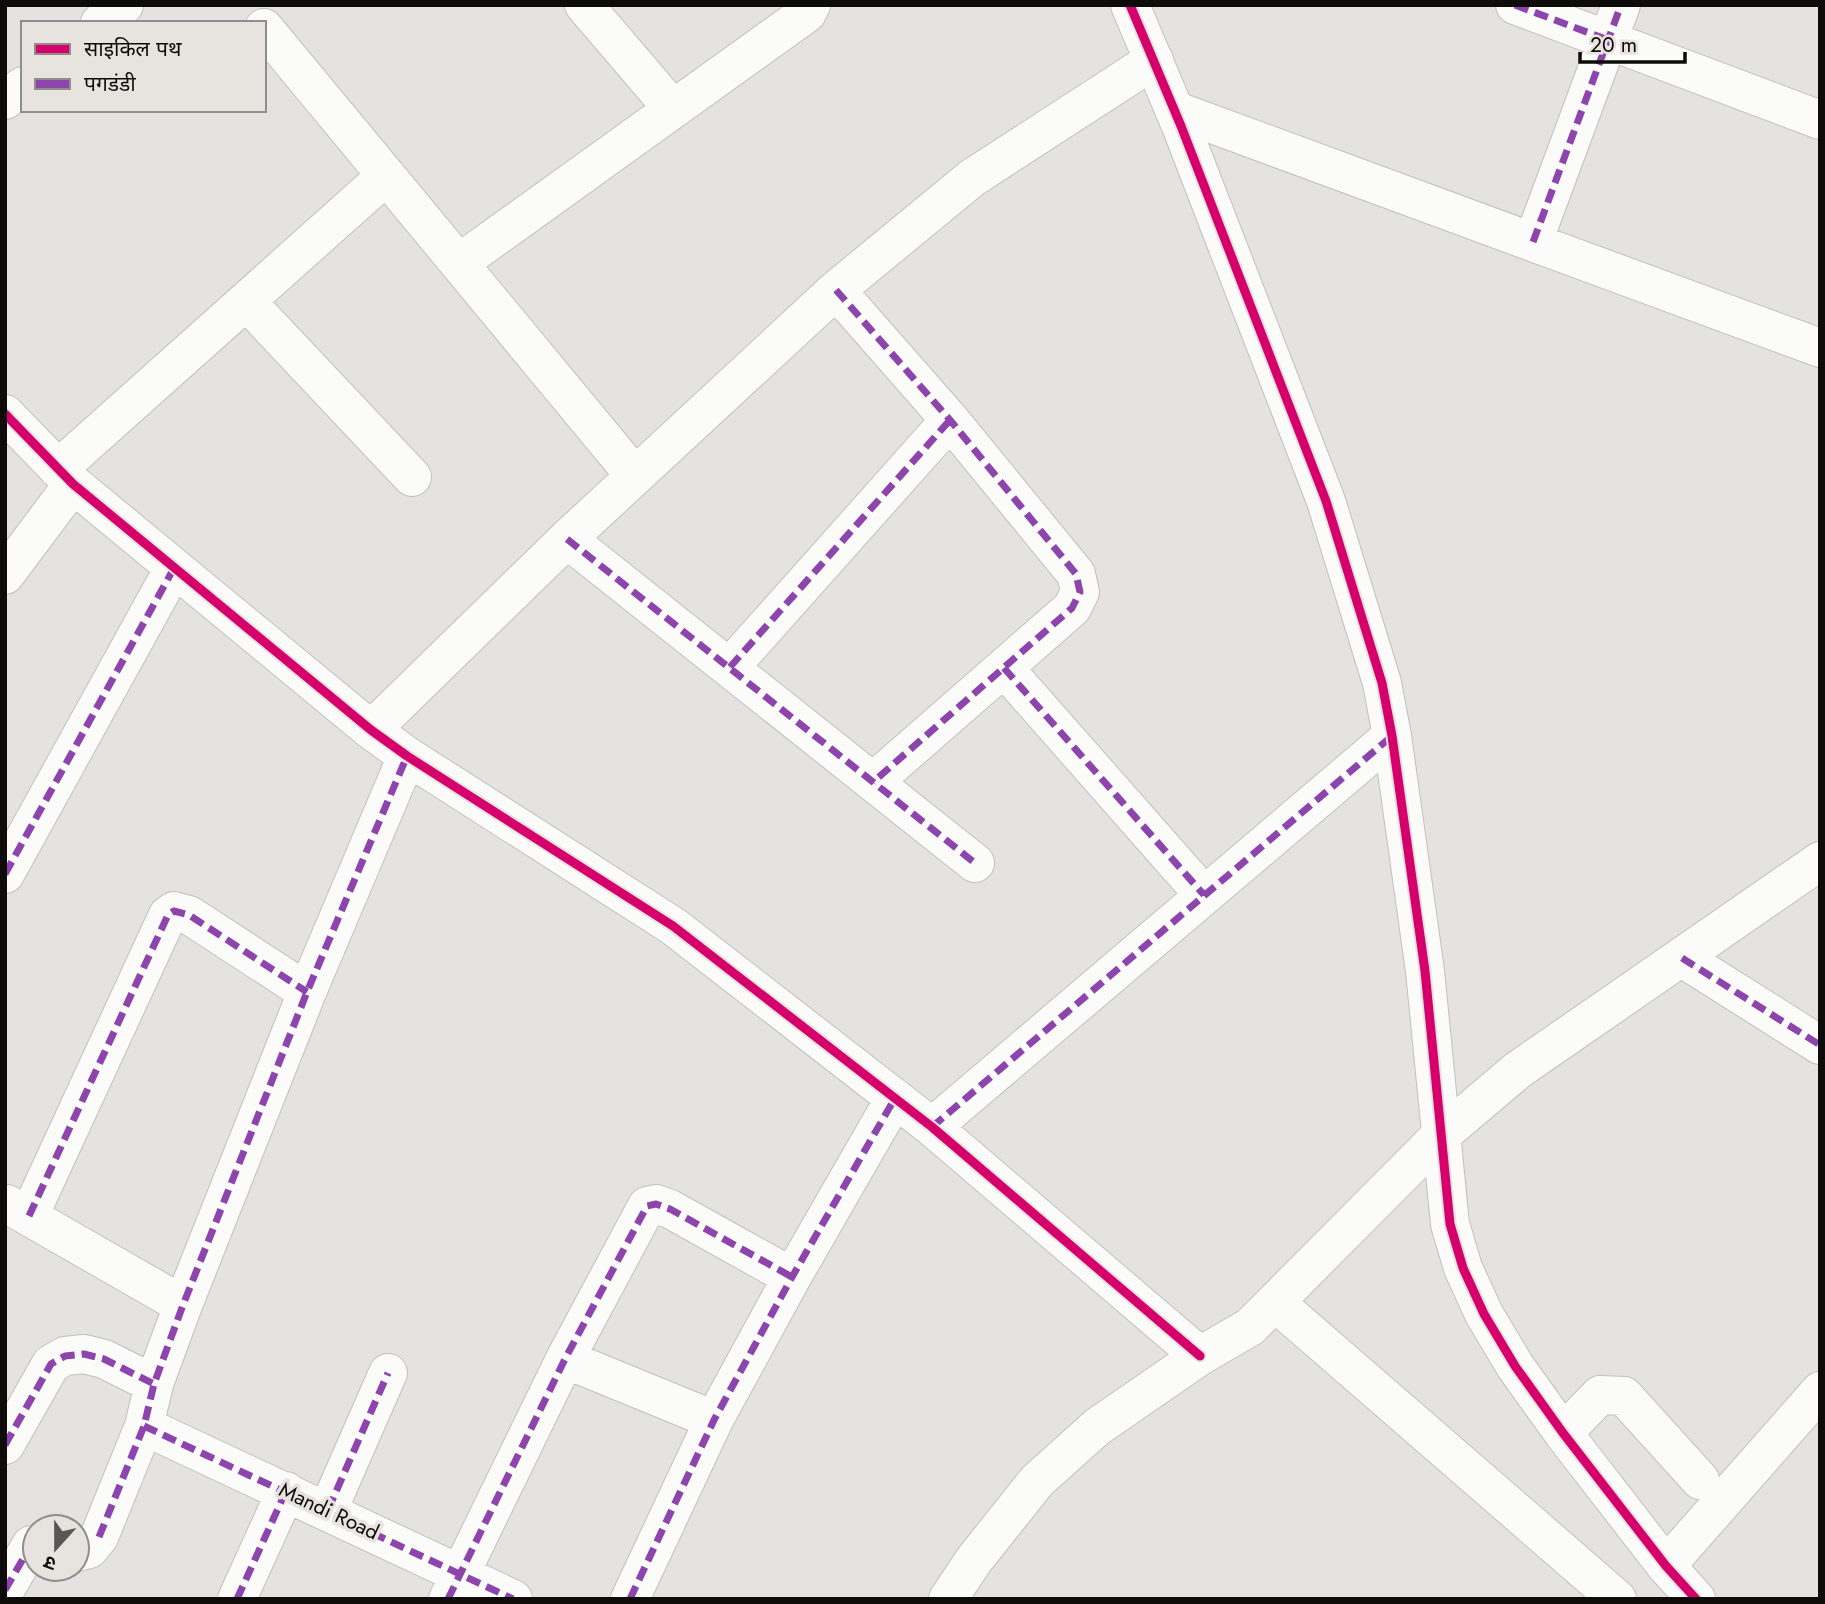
<svg xmlns="http://www.w3.org/2000/svg" width="1825" height="1604" viewBox="0 0 1825 1604" font-family="Jost,'Noto Sans Devanagari',sans-serif">
  <style>
    .lines { fill: none; stroke-linecap: round; stroke-linejoin: round }
    .street-casing { stroke: #c1c0bf; stroke-width: 40 }
    .secondary-casing { stroke: #c1c0bf; stroke-width: 40 }
    .street { stroke: #fbfbfa; stroke-width: 38 }
    .secondary { stroke: #fbfbfa; stroke-width: 38 }
    .quiet { stroke: #8e44ad; stroke-width: 7; stroke-dasharray: 14 7; stroke-linecap: butt }
    .cycleway-casing { stroke: #e7e3df; stroke-width: 13 }
    .cycleway { stroke: #d6006c; stroke-width: 9 }
    .labels { text-anchor: middle; dominant-baseline: central; stroke-width: 7; stroke-linejoin: round; paint-order: stroke }
    .street-label { font-size: 21px; fill: #0d0c0b; stroke: #e7e3df }
  </style>
  <rect width="100%" height="100%" fill="#e5e3e1"/>
  <g class="lines">
    <defs>
      <path id="street" d="M584,5L673,109
        M1515,5L1820,120
        M100,23L124,5
        M264,28L635,476
        M5,100L23,86
        M1174,110L1820,348
        M1533,242L1621,5
        M459,263L807,13L811,5
        M836,290L950,420L1076,574L1080,592L1072,608L873,782
        M246,301L412,477
        M5,414L73,484L371,730L407,756L673,926L932,1127L1200,1356
        M58,469L386,176
        M567,539L975,863
        M5,575L73,484
        M730,667L950,420
        M1004,668L1204,895
        M371,730L567,539L836,290L972,178L1154,60
        M5,874L174,568
        M1682,958L1820,1045
        M932,1127L1392,736
        M7,1204L183,1305
        M29,1216L168,915L174,911L189,915L307,992
        M565,1359L714,1420
        M144,1426L513,1599
        M1563,1433L1600,1395L1624,1396L1700,1480
        M5,1445L51,1364L65,1356L84,1354L104,1359L154,1384
        M328,1510L388,1373
        M77,1552L89,1549L99,1537L144,1426L154,1384L183,1305L307,992L407,756
        M1666,1566L1820,1391
        M5,1590L31,1545
        M237,1599L286,1491
        M448,1599L565,1359L647,1206L656,1204L670,1209L792,1277
        M630,1599L714,1420L792,1277L895,1098"/>
      <path id="secondary" d="M1130,5L1181,126L1326,501L1382,683L1392,736L1425,971L1450,1224L1463,1268L1484,1314L1515,1366L1563,1433L1666,1566L1696,1599
        M1276,1303L1617,1599
        M948,1599L974,1560L1037,1481L1097,1427L1200,1356L1250,1327L1440,1136L1518,1070L1820,861"/>
    </defs>
    <use href="#street" class="street-casing"/>
    <use href="#secondary" class="secondary-casing"/>
    <use href="#street" class="street"/>
    <use href="#secondary" class="secondary"/>
    <path class="quiet" d="M1515,5L1608,40
      M1533,242L1621,5
      M836,290L950,420L1076,574L1080,592L1072,608L873,782
      M567,539L975,863
      M730,667L950,420
      M1004,668L1204,895
      M5,874L174,568
      M1682,958L1820,1045
      M932,1127L1392,736
      M29,1216L168,915L174,911L189,915L307,992
      M144,1426L513,1599
      M5,1445L51,1364L65,1356L84,1354L104,1359L154,1384
      M328,1510L388,1373
      M99,1537L144,1426L154,1384L183,1305L307,992L407,756
      M5,1590L31,1545
      M237,1599L286,1491
      M448,1599L565,1359L647,1206L656,1204L670,1209L792,1277
      M630,1599L714,1420L792,1277L895,1098"/>
    <defs>
      <path id="cycleway" d="M1130,5L1181,126L1326,501L1382,683L1392,736L1425,971L1450,1224L1463,1268L1484,1314L1515,1366L1563,1433L1666,1566L1696,1599
        M5,414L73,484L371,730L407,756L673,926L932,1127L1200,1356"/>
    </defs>
    <use href="#cycleway" class="cycleway-casing"/>
    <use href="#cycleway" class="cycleway"/>
  </g>
  <g class="labels">
    <g class="street-label">
      <text transform="translate(329 1511) rotate(25)">Mandi Road</text>
    </g>
  </g>
  <rect width="1825" height="1604" fill="none" stroke="#0d0c0b" stroke-width="14"/>
  <rect x="21" y="21" width="245" height="91" fill="#e7e3df" stroke="#908d8a" stroke-width="2"/>
  <rect x="35" y="44" width="35" height="10" fill="#d6006c" stroke="#908d8a" stroke-width="2"/>
  <text x="84" y="56" font-size="21" fill="#0d0c0b">साइकिल पथ</text>
  <rect x="35" y="79" width="35" height="10" fill="#8e44ad" stroke="#908d8a" stroke-width="2"/>
  <text x="84" y="91" font-size="21" fill="#0d0c0b">पगडंडी</text>
  <g transform="translate(56 1548) rotate(201)"><circle r="33" fill="#e7e3df" stroke="#908d8a" stroke-width="2"/>
  <path d="M0-5L12 26L0 18L-12 26Z" fill="#595756"/>
  <text y="-10" font-size="19" font-weight="bold" text-anchor="middle" fill="#0d0c0b">उ</text>
  </g>
  <path d="M1580 52v10h105v-10" fill="none" stroke="#0d0c0b" stroke-width="3.5"/>
  <text x="1590" y="52" font-size="21" fill="#0d0c0b" stroke="#e7e3df" stroke-width="5" paint-order="stroke">20 m</text>
</svg>
